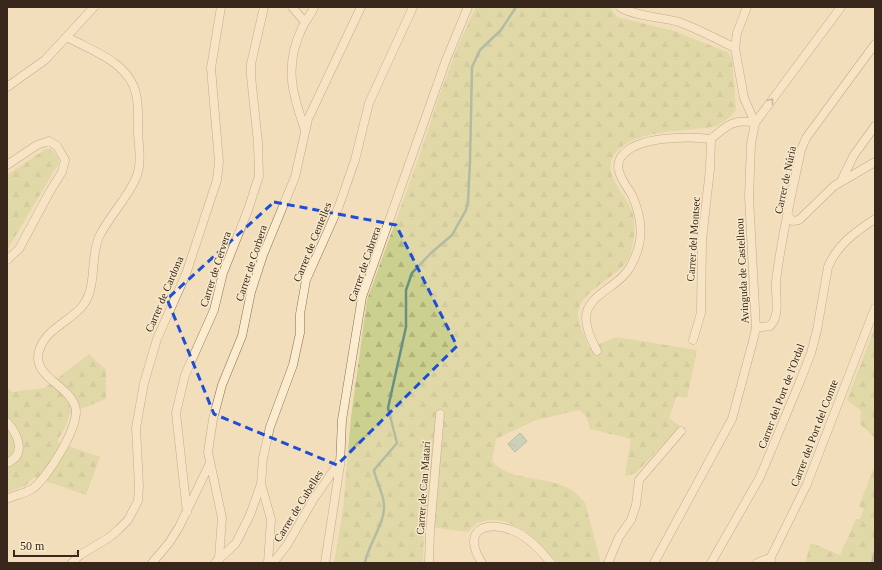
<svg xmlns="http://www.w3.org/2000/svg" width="882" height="570" viewBox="0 0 882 570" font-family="'Times New Roman',serif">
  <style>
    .forest { fill: url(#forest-firs) }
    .water { fill: url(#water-ripples); stroke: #679083 }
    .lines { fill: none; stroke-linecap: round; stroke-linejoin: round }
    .stream { stroke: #679083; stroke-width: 2.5 }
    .street-casing { stroke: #8a6d53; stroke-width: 9 }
    .street { stroke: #fceccf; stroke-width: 8 }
    .oneway { stroke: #9a8a74 }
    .marked { fill: none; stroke: #1d4ed8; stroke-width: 3; stroke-dasharray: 8 5; stroke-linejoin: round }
    .labels { text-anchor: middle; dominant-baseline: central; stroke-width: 3; stroke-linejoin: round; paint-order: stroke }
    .street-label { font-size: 11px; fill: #38271a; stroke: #f8e9cb }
  </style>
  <defs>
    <pattern id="forest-firs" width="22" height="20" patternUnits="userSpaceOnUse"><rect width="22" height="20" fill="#ccd08e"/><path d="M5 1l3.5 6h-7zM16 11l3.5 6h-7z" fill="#b0b37a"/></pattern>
    <pattern id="water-ripples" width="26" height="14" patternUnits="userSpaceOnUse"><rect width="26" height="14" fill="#a0c2b6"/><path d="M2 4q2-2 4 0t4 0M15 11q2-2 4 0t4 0" fill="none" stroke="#839e93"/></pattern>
  </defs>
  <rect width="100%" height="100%" fill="#f2debb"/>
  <path class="forest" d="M476,7H610L617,17L674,31L727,52L732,58L736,110C730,117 724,123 715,126C709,129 700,128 694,129C669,132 639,132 619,149C595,171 628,194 633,214C635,222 635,233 633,241C632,249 630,258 625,264C613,279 576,294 578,316C579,326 586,338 589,348L616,337L697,350L687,398L677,396L669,418L680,426L636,473L625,476L631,439L590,429L586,416L579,410L534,421L496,439L492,461C496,465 502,470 507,472C533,482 568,477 585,503L600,559L599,563H558L525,531L505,521L489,520L477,523L468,532L424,526L423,563H334L343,510L351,417L367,300L419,157L440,94L457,48Z
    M46,149H51L58,158L59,163L7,250V175Z
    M875,327V438L860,424L861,411L847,400Z
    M89,354L106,370V399L70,413L66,425L57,442L100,457L86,495L34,477L25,486L7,493V387L13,392L45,388Z
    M875,465V563H805L811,543L840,555L856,519H860L864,509L859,506Z"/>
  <path class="water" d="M520,433L527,441L515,452L508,444Z"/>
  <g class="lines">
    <path class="stream" d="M365,563C368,544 385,524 384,506C384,493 376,483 374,470L397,443L388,408L406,327V290L412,273L431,253L452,235L466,210L468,202L470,161L472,67L480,50L501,30L516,7
      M872,563L875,552"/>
    <defs>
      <path id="street" d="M292,7L305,22
        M620,7C633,16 662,17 679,22C698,29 717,39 735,48
        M747,7L737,33L735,48L744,98L755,123
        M7,87L45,60L94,7
        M305,130C292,93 284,66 302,28C305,21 311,15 314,7
        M7,165L37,145L49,141L57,146L65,160L62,172L49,193L19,249L7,260
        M841,181L854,155L875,126
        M788,215L792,221L799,220L834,186L875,162
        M756,328L770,326C781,315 775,296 776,282C781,237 792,193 801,150L806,138L875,44
        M693,340L701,313L702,240L710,169L711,139
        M597,351C592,341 586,329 586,317C587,297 613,288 624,275C632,267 636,256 639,245C643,229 639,211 632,195C628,188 621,180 619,171C617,167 619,160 621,157C635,136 689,136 711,139C726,126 734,118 755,123
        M7,422C18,434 27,455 7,463
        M7,499C15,495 24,494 32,489C47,479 82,423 75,406C68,384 29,376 40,348C48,327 72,321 84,304C97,285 90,257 99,237C109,216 127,199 136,178C142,164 139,147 138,133C138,120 139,106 136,94C129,62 92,51 67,37
        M187,512L176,413L185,375L214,310L223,273L248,210L259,176L258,143L251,76V64L264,7
        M219,558L222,518L208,452L213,419L222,385L242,336L251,292L263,255L295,177L308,119L361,7
        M72,563L80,555L110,537L119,529L128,520L138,501L139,486L136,428L144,383L157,339L186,274L217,180L219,162L211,68L221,7
        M152,563L169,543L179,527L210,463
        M215,563L236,543L250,515L261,484
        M268,563L271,519L261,484L263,458L270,427L293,365L300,333V314L306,280L339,206L355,160L369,103L413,7
        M273,563L287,545L313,500L340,461
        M325,563L340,465L342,420L362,297L446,60L468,7
        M429,563L430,531L440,414
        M482,563C460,529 487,519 516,532C530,538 542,552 551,563
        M608,563L619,537L631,520L636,505L639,480L681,431
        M654,563L732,419L753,341L756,328L749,197L751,144L755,123L841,7
        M711,563L760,477L801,379L811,353L817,330L828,267C837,245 855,232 875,219
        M757,563L770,558L771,560
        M768,563L807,484L875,308"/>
    </defs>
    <use href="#street" class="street-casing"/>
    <use href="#street" class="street"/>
  </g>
  <defs><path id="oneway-chevron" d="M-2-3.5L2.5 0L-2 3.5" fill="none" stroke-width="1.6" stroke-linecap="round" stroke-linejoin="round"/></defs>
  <use class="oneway" href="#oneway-chevron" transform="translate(771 101) rotate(-52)"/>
  <path d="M0 0H882V570H0ZM274,202L396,225L457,346L337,465L214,414L167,299Z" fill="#f2debb" fill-opacity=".55" fill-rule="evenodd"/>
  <path class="marked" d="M274,202L396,225L457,346L337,465L214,414L167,299Z"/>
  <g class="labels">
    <g class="street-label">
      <text transform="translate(785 180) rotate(-78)">Carrer de Núria</text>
      <text transform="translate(693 239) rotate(-86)">Carrer del Montsec</text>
      <text transform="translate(312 242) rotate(-68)">Carrer de Centelles</text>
      <text transform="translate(251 263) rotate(-72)">Carrer de Corbera</text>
      <text transform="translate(364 264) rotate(-71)">Carrer de Cabrera</text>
      <text transform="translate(215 269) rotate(-72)">Carrer de Cervera</text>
      <text transform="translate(742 271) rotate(-93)">Avinguda de Castellnou</text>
      <text transform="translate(164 294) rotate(-67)">Carrer de Cardona</text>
      <text transform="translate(781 396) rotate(-69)">Carrer del Port de l'Ordal</text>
      <text transform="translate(814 433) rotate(-69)">Carrer del Port del Comte</text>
      <text transform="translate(423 488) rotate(-86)">Carrer de Can Matarí</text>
      <text transform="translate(298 506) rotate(-58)">Carrer de Cubelles</text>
    </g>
  </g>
  <rect width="882" height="570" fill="none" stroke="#38271a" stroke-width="16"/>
  <path d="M14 550v6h64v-6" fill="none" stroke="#38271a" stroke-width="2"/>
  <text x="20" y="550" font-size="12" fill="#38271a" stroke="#f8e9cb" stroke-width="3" paint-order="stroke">50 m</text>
</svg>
